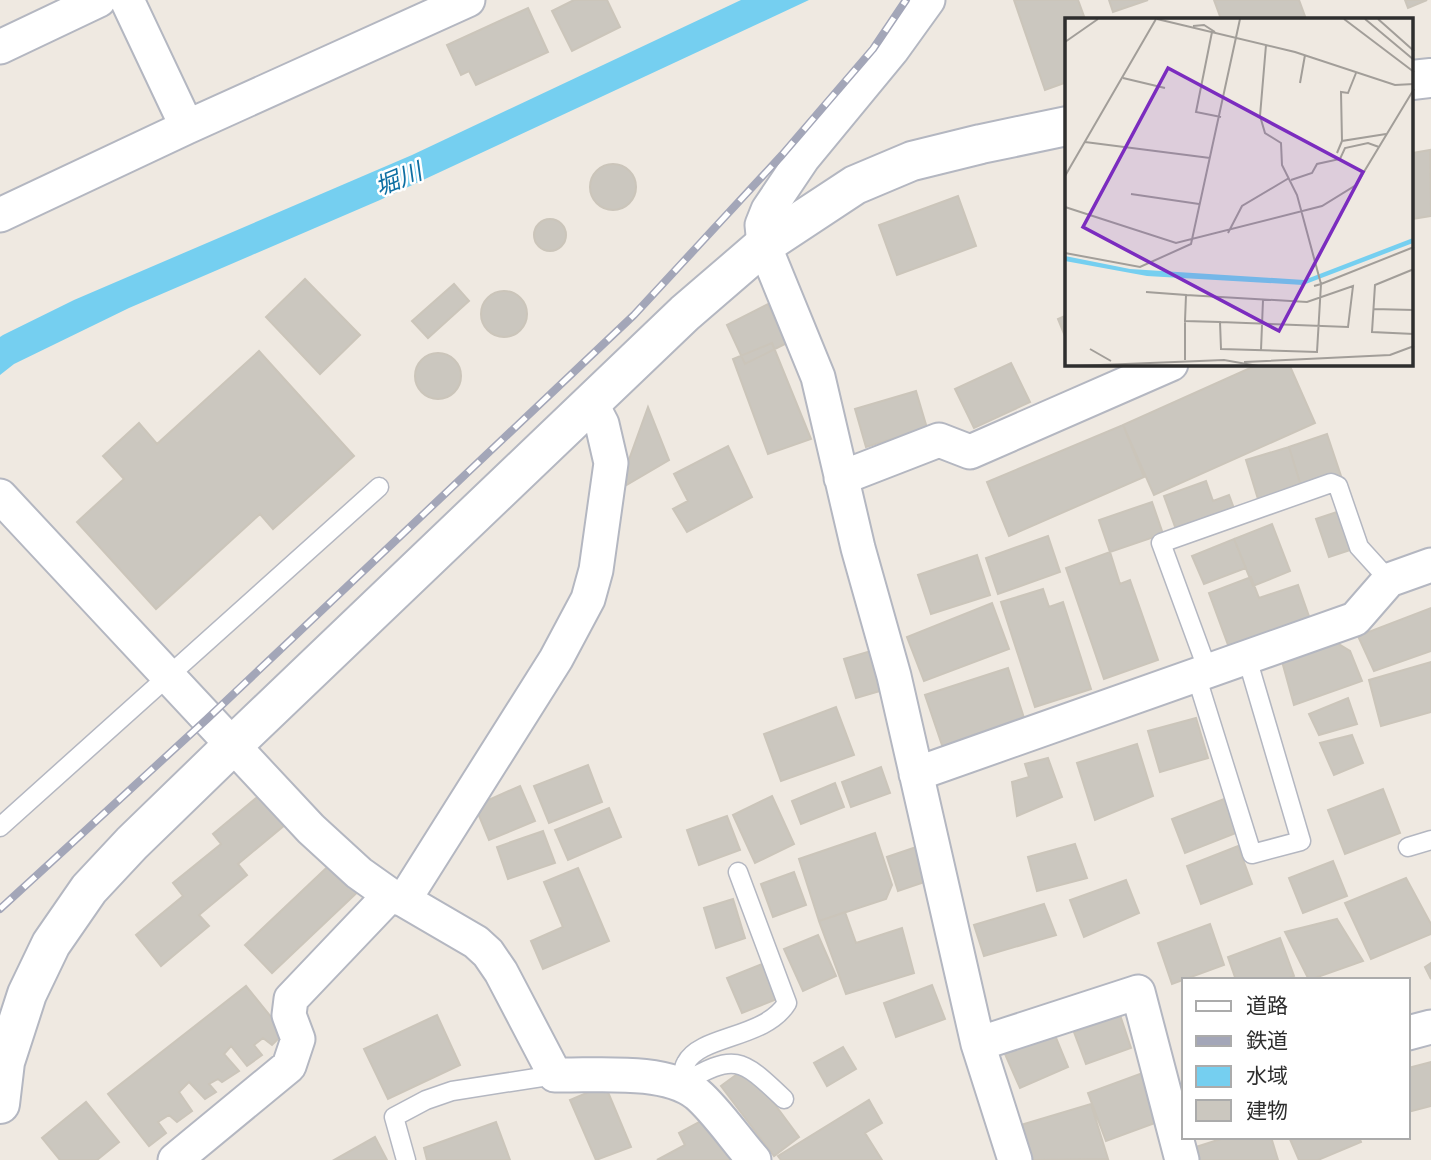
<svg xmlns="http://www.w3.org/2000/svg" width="1431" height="1160" viewBox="0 0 1431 1160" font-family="'Exo 2','Noto Sans JP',sans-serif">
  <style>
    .water { fill: #75cff0 }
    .building { fill: #cbc7bf; stroke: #cbc5ba; stroke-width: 2 }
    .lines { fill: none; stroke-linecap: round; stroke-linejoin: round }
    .lane-casing { stroke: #b4b7c1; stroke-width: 21 }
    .street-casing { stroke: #b4b7c1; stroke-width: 37 }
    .secondary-casing { stroke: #b4b7c1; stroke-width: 42 }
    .lane { stroke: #fff; stroke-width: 18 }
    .street { stroke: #fff; stroke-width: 33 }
    .secondary { stroke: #fff; stroke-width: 38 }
    .rail-casing { stroke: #a3a6b8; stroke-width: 8 }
    .rail { stroke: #fff; stroke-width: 5; stroke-dasharray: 16; stroke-linecap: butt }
    .labels { text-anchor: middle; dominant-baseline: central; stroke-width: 5; stroke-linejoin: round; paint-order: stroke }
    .water-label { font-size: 24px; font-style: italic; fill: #0d6fa3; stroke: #fff }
    .inset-road { fill: none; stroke: #a29e99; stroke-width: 2 }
    .view { fill: #7b2cbf; fill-opacity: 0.15; stroke: #7b2cbf; stroke-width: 3.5 }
    .inset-edge { fill: none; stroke: #2e2e2e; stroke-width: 3.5 }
  </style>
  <rect width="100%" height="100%" fill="#efe9e1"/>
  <path class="water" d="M741,0H809L380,200L129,308L14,364L0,375V337L3,335L74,300L412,155Z"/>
  <path class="building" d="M574,0H607L620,27L572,51L552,11Z
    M1014,0H1078L1085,19H1067V82L1045,90Z
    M1109,0H1148L1113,12Z
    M1214,0H1299L1306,19H1221Z
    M1405,0H1427L1408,8Z
    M528,8L548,52L476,85L469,71L461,75L447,45Z
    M1430,150L1431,216L1412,219V153Z
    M590 187a23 23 0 1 1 46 0a23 23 0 1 1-46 0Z
    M958,196L976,246L897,275L879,225Z
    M534 235a16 16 0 1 1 32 0a16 16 0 1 1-32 0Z
    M305,279L360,335L320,374L266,317Z
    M454,284L469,301L428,338L412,321Z
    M481 314a23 23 0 1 1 46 0a23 23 0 1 1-46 0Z
    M768,304L787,343L745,364L727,325Z
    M1067,315V341L1058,319Z
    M772,343L811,439L768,454L733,359Z
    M259,351L354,456L273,529L260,514L156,609L77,522L124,479L103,456L139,423L157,444Z
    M415 376a23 23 0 1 1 46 0a23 23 0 1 1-46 0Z
    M1011,363L1030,402L974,428L955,389Z
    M1259,364H1289L1315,423L1154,495L1123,425Z
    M916,391L927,428L866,447L855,409Z
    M648,407L669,460L618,490Z
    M1123,425L1144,477L1009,536L987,482Z
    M1327,434L1342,479L1301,486L1289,447Z
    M728,446L752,497L687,532L673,509L688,501L674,474Z
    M1289,447L1301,486L1258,499L1246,460Z
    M1206,481L1213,501L1229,495L1236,514L1178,535L1164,496Z
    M1152,502L1163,534L1110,552L1099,520Z
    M1346,509L1359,547L1329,557L1316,519Z
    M1272,524L1290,571L1253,586L1234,539Z
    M1048,536L1060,572L998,594L986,558Z
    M1234,539L1246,568L1204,584L1192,556Z
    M1110,552L1120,584L1130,580L1158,660L1104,679L1066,568Z
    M977,555L990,595L931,614L918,575Z
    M1251,577L1259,598L1298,585L1312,625L1231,653L1209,593Z
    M1043,589L1049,607L1063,602L1091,689L1035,707L1001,602Z
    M992,603L1009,649L924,681L907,637Z
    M1431,608V651L1374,671L1358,636Z
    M1324,635L1350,651L1362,681L1294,705L1280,654Z
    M878,649L890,688L856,698L844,659Z
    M1431,662V712L1381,726L1369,680Z
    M1008,668L1025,721L943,748L925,695Z
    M1348,698L1357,724L1319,735L1309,714Z
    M836,707L854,755L781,781L764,734Z
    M1196,718L1208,758L1160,772L1148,731Z
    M1352,735L1363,763L1334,775L1320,743Z
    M1137,744L1153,796L1095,820L1077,763Z
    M1048,758L1062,797L1017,816L1012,782L1029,777L1025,764Z
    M588,765L602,802L549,823L534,786Z
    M881,767L890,793L851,807L842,782Z
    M835,783L844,807L801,824L792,801Z
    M520,786L535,821L489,840L475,806Z
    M1383,789L1400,833L1345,854L1328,810Z
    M261,794L286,824L238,864L247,875L199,915L209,926L161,966L136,935L183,896L173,883L221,844L213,834Z
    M772,796L794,844L755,863L733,815Z
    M1224,799L1236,833L1185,853L1172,819Z
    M609,808L621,837L568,860L555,830Z
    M727,816L740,850L699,865L687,830Z
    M543,831L555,863L508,879L497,847Z
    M875,833L892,885L886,899L819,921L799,859Z
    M925,844L936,878L898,891L887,857Z
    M1075,844L1087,878L1037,891L1028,857Z
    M1238,846L1252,884L1201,904L1187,866Z
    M338,857L365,885L272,973L245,945Z
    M1333,861L1347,896L1303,913L1289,878Z
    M578,868L609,941L543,969L531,941L563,927L544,882Z
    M794,872L806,905L773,917L761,884Z
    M1406,878L1431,924V934L1371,959L1345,903Z
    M1126,880L1139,913L1084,937L1070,900Z
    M733,899L745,938L716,948L704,908Z
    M1044,904L1056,935L984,956L974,925Z
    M845,912L856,943L902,928L914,973L846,994L819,921Z
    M1337,919L1363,961L1309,980L1285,932Z
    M1210,924L1224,965L1172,984L1158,943Z
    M818,935L836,976L803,991L784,949Z
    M1280,938L1294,976L1284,980H1236L1228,957Z
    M1431,963V979L1425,967Z
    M762,964L777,999L742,1013L727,978Z
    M932,985L945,1019L896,1037L884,1003Z
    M246,986L284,1033L272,1045L263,1038L254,1045L262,1055L247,1066L231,1046L224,1054L239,1071L222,1082L218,1079L209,1084L216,1092L205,1099L189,1082L179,1092L192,1111L177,1122L169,1115L158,1122L166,1133L149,1146L108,1094Z
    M437,1015L460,1065L388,1099L364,1049Z
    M1120,1015L1131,1048L1086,1064L1074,1032Z
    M1054,1033L1068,1067L1020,1088L1005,1054Z
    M843,1047L856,1069L827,1086L814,1063Z
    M1431,1062V1106L1408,1112V1068Z
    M747,1067L799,1137L774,1156L721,1086Z
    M1148,1071L1166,1119L1106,1141L1088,1093Z
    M605,1085L631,1147L596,1160L570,1100Z
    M869,1100L882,1123L865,1133L882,1160H781L778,1156Z
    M86,1102L119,1142L97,1160H60L42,1138Z
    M1091,1104L1108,1159L1032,1160L1021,1125Z
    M712,1115L737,1160H657L685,1145L679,1133Z
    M496,1122L510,1160H427L424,1148Z
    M375,1137L387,1160H334Z
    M1227,1137H1271L1278,1160H1197L1193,1148Z
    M1289,1137H1359L1361,1142L1318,1160H1299Z"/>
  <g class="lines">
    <defs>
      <path id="lane" d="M1208,671L1161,543L1331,483L1338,486L1359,547L1389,580
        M1196,675L1252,854L1301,841L1247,658
        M0,827L379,487
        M1408,847L1431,840
        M738,872L787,1003C765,1039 700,1035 686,1063C683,1068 682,1078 681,1084C735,1053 740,1057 784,1099
        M406,1160L394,1117L426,1100L452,1091L555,1075"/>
      <path id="street" d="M127,0L187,127
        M928,0L892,50L803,158L768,210L762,225L764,245L818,377L858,548L894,676L978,1044L1015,1160
        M0,47L99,0
        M0,215L187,127L468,0
        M841,478L939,440L970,452L1171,364
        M0,496L311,829L359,873L390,895L404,900L476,942L488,953L501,972L555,1075C596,1076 664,1068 697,1094C716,1110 737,1141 754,1160
        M916,774L1355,619L1389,580L1431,565
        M404,900L556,659L588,599L596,570L611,463L602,424L591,403
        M1408,1033L1431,1027
        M978,1044L1138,992L1182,1160
        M175,1160L289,1066L298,1039L289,1015L291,999L390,895"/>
      <path id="secondary" d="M1412,80L1431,78
        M0,1104L5,1062L27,994L51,944L89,889L132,843L232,746L685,313L764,245L855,185L912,161L981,144L1067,126"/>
    </defs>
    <use href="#lane" class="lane-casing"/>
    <use href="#street" class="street-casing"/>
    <use href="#secondary" class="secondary-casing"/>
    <use href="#lane" class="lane"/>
    <use href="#street" class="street"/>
    <use href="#secondary" class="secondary"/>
    <defs>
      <path id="rail" d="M0,909L207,719L634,315L782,155L873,49L906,0"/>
    </defs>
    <use href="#rail" class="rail-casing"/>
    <use href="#rail" class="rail"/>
  </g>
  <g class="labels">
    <g class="water-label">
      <text transform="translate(398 178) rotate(-22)">堀川</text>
    </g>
  </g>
  <g transform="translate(1065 18)">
    <rect width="348" height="348" fill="#efe9e1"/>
    <path d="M348,220V225L238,267L82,258L0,243V238L65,251L239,262Z" fill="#75cff0"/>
    <path class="inset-road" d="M92,1L230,34L330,67L349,66M279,1L349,54M300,1L349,42M313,1L349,33M128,8L139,7L150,14M147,14L131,94L156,99M0,24L33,1M201,27L195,98L200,115L216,125L217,147L232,177L256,266L249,268M58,60L100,70M235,65L240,37M277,123L276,74L283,75L291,55M20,124L145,140M272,135L277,123L321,116M0,158L91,1M226,162L247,155L252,146L275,141L280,130L303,125L314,129M66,176L134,186M0,189L111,225L257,188L291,167L349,71M163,215L177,188L224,160M0,235L75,249L126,226L175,1M349,251L310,267L307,314L349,316M81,274L121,277L120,303L155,304L156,331L252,334L256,266L349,229M121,277L242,284L288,268L283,309L155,304M308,291L349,292M25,331L46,343M196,332L198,282M120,342V303M179,344L325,337L349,328M11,348L159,342L193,348"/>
    <path class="view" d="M103,50L298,154L214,313L18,209Z"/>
    <rect width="348" height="348" class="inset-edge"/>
  </g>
  <rect x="1182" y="978" width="228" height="161" fill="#ffffff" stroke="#ababab" stroke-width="2"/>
  <rect x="1196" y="1001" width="35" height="10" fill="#ffffff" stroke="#ababab" stroke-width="2"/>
  <text x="1246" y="1013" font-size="21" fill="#2e2e2e">道路</text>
  <rect x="1196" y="1036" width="35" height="10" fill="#a3a6b8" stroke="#ababab" stroke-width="2"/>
  <text x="1246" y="1048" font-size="21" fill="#2e2e2e">鉄道</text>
  <rect x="1196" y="1066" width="35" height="21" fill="#75cff0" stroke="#ababab" stroke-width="2"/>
  <text x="1246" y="1083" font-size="21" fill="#2e2e2e">水域</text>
  <rect x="1196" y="1100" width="35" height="21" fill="#cbc7bf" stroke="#ababab" stroke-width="2"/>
  <text x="1246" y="1118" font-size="21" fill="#2e2e2e">建物</text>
</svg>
